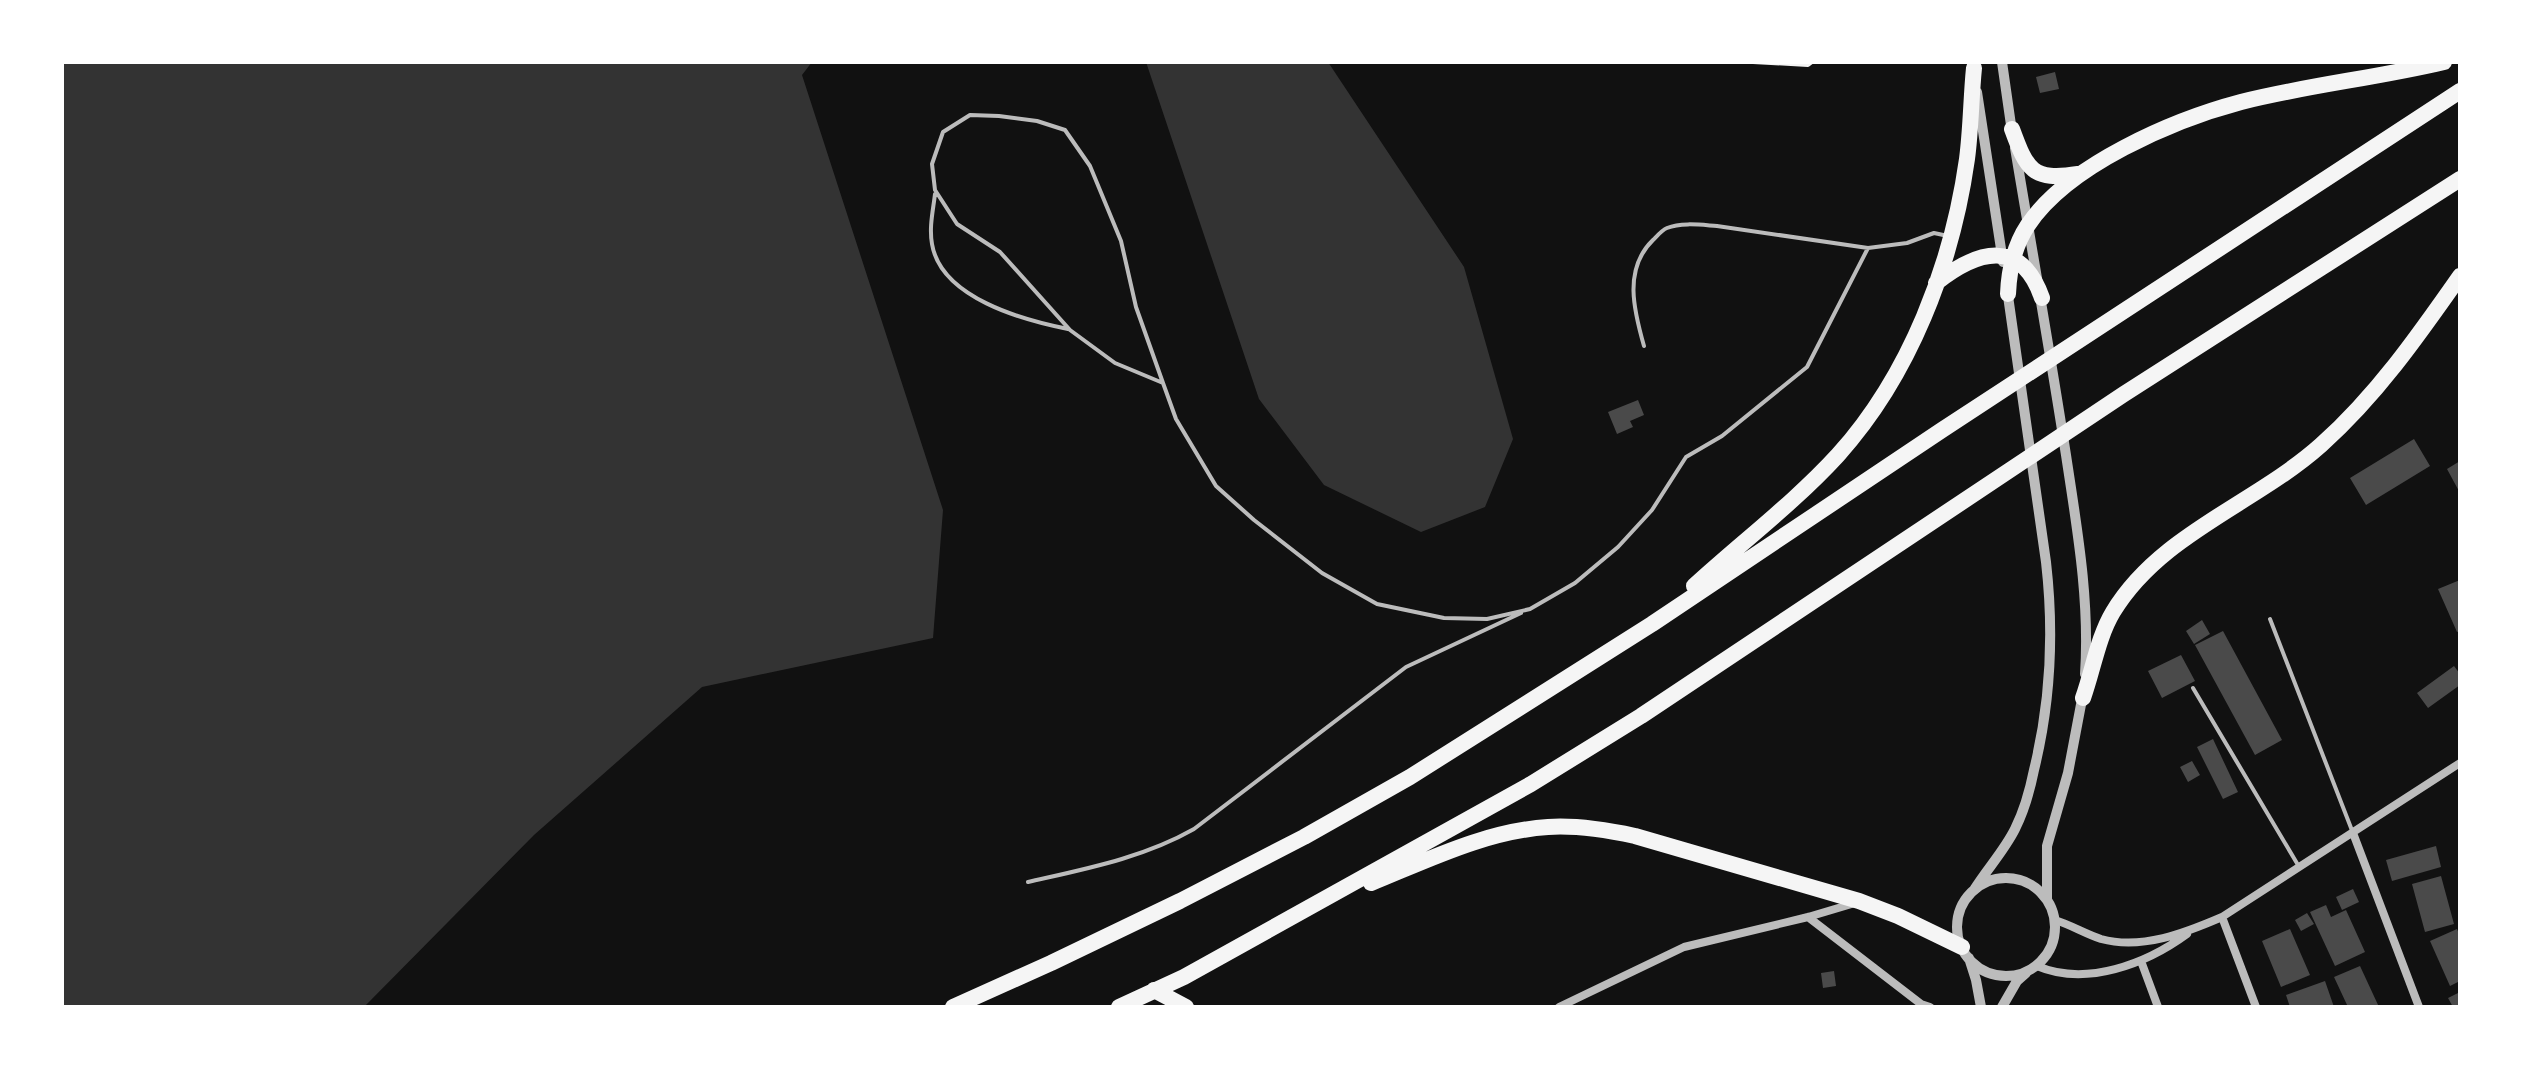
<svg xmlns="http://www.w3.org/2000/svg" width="2522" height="1069" viewBox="0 0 2522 1069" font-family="Merriweather,serif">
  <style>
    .water { fill: #333 }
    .building { fill: #4a4a4a }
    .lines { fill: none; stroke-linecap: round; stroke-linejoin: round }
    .path { stroke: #f5f5f5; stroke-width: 4 }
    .service { stroke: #bcbcbc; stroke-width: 4 }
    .minor { stroke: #bcbcbc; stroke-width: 8 }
    .tertiary { stroke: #bcbcbc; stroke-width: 10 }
    .motorway { stroke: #f5f5f5; stroke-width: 16 }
  </style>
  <rect width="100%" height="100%" fill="#111"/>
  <path class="water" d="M62,62H812L802,75L943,510L933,638L702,687L534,835L364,1007H62Z
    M1146,62H1328L1464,267L1513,439L1485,507L1421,532L1324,485L1259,399Z"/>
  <path class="building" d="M2055,72L2059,89L2040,93L2036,77Z
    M1638,400L1644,415L1630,421L1633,427L1617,434L1608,412Z
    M2414,439L2430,466L2366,505L2350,478Z
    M2460,461V493L2447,469Z
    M2460,580V631L2457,632L2438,589Z
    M2202,620L2210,634L2194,644L2186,631Z
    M2223,631L2282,740L2255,755L2195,645Z
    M2181,655L2195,681L2162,698L2148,671Z
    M2454,666L2460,674V685L2428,708L2417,693Z
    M2213,739L2238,792L2223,799L2197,747Z
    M2192,761L2200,775L2188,782L2180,767Z
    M2436,846L2441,867L2392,881L2386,860Z
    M2441,876L2454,924L2425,932L2412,884Z
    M2353,889L2359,902L2342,910L2336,897Z
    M2326,905L2331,917L2346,910L2365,952L2335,966L2310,912Z
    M2307,913L2314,924L2301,931L2295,920Z
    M2290,929L2310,975L2281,987L2262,941Z
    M2457,929L2460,936V981L2450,986L2430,941Z
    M2360,966L2379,1007H2348L2334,977Z
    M1834,971L1836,986L1823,988L1821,973Z
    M2325,981L2334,1007H2290L2286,995Z
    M2460,992V1007H2453L2448,998Z"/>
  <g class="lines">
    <path class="path" d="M1753,62L1808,65L1812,62"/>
    <path class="service" d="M935,194C933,211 929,227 932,244C941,298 1023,320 1068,329
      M1644,346C1634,311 1623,269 1653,240C1657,236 1662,230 1667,228C1682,222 1702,225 1717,226L1868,248L1907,243L1934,233L1948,236
      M1163,383L1115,363L1070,330L1000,252L957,224L935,190L932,164L943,132L970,115L999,116L1037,121L1065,130L1090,166L1121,241L1136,307L1163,383L1176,419L1216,486L1254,520L1322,573L1377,604L1444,618L1487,619L1530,609L1575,583L1618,547L1652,510L1686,457L1722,436L1807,367L1868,248
      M2270,619L2353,833
      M2193,688L2298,865
      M1028,882C1085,869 1143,858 1194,829L1406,667L1521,613"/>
    <path class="minor" d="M2353,833L2419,1007
      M1808,917L1921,1004L1930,1007
      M2222,917L2256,1007
      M2055,920C2071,925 2086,934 2101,939C2142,950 2185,933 2222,917L2460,763
      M2141,961L2158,1007
      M2037,966C2086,987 2146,964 2187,934
      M1559,1007L1684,947L1808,917L1855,903"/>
    <path class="tertiary" d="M2002,62L2012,132
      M1977,92L2003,262
      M2015,148C2032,250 2050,352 2066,455C2077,528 2090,601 2085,674
      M1957 927a49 49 0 1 1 98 0a49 49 0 1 1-98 0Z
      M1974,890C1987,869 2004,851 2015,829C2024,811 2030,790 2034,770C2051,701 2054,632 2046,562L2007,289
      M2047,899V846L2068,773L2083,694
      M1969,958L1976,980L1981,1007
      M2002,1007L2017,981L2026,973"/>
    <path class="motorway" d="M2012,129C2027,170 2032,181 2078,174
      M1936,283C1978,250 2021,238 2042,298
      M2008,294C2009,268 2014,246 2028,225C2068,165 2173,120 2241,102C2308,85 2377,78 2444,62
      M1694,586C1742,542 1794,503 1838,455C1910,375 1952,265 1967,159C1971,129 1971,98 1974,68
      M2083,698C2093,670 2098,637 2113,612C2160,534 2255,504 2321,445C2376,396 2418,336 2460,276
      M1371,883C1428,860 1486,831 1548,827C1577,825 1607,830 1635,836L1859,901L1898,916L1962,947
      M1154,990L1186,1007
      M953,1007L1051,963L1180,901L1304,837L1410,777L1652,624L1942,430L2460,91
      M1119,1007L1184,977L1531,784L1641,716L2124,394L2460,179"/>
  </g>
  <rect width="2522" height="1069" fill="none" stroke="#ffffff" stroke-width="128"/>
</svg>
